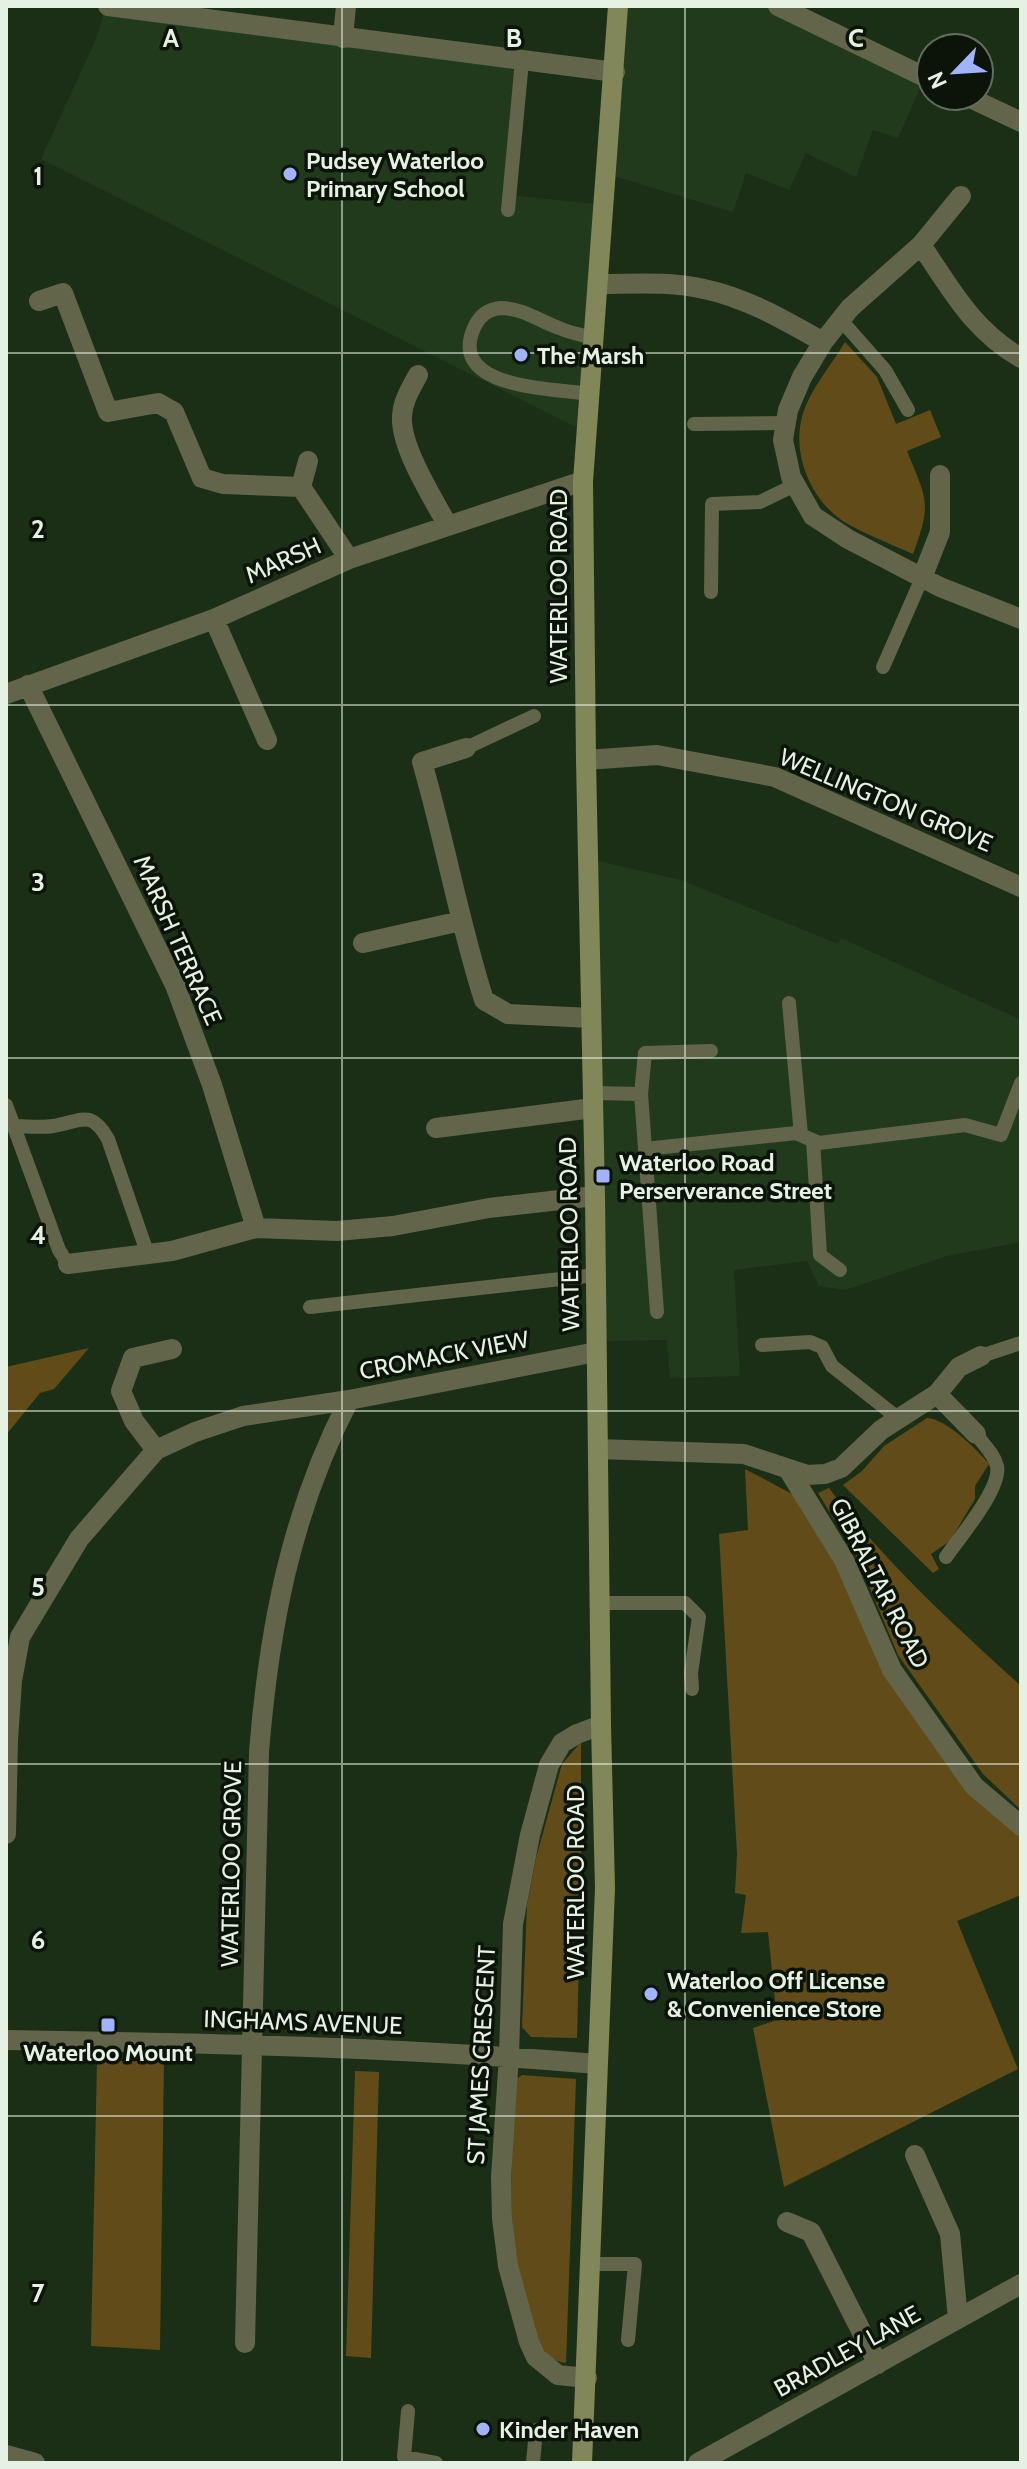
<svg xmlns="http://www.w3.org/2000/svg" width="1027" height="2469" viewBox="0 0 1027 2469" font-family="Cabin,sans-serif">
  <style>
    .built { fill: #223a1c }
    .green { fill: #614c19 }
    .lines { fill: none; stroke-linecap: round; stroke-linejoin: round }
    .lane { stroke: #626549; stroke-width: 14 }
    .street { stroke: #626549; stroke-width: 20 }
    .secondary { stroke: #828759; stroke-width: 20 }
    .grid { fill: none; stroke: #e5f1e2; stroke-width: 2; stroke-opacity: 0.55 }
    .poi-dot { fill: #a1b3fd; stroke: #0c140a; stroke-width: 3 }
    .labels { text-anchor: middle; dominant-baseline: central; stroke-width: 7; stroke-linejoin: round; paint-order: stroke }
    .poi-label { font-size: 24px; font-weight: bold; fill: #e5f1e2; stroke: #0c140a; text-anchor: start }
    .street-label { font-size: 24px; fill: #e5f1e2; stroke: #0c140a }
    .grid-label { font-size: 26px; text-anchor: middle; font-weight: bold; fill: #e5f1e2; stroke: #0c140a; stroke-width: 7; stroke-linejoin: round; paint-order: stroke }
  </style>
  <rect width="100%" height="100%" fill="#1b2f17"/>
  <path class="built" d="M106,6L522,61L509,195L605,205L586,432L41,159L97,37Z
    M618,6H778L925,77L898,138L873,130L856,177L806,153L789,190L746,173L733,212L607,174Z
    M589,859L681,880L838,944L841,938L1021,1020V1242L947,1256L845,1290L819,1286L807,1261L734,1270L740,1376L670,1378L667,1340L596,1341Z"/>
  <path class="green" d="M845,342L877,377L896,424L930,410L941,437L907,451C927,500 932,503 913,554C891,544 867,535 846,523C814,504 793,459 801,422C806,394 831,366 845,342Z
    M89,1348L54,1389L40,1393L6,1435V1367Z
    M927,1418C946,1419 976,1448 989,1464L975,1486V1499L950,1541L931,1554L939,1569L933,1573L843,1485L862,1471L884,1446Z
    M745,1469L811,1504L892,1670L974,1786L1021,1826V1895L957,1921L1018,2069L784,2187L753,2028L777,2020L768,1932L741,1933L746,1895L735,1893L737,1854L719,1534L748,1530Z
    M829,1488C884,1562 953,1624 1021,1686V1810L983,1774L898,1655L856,1555L818,1493Z
    M581,1742V1884L577,2038L531,2037L522,2027L527,1905L536,1858L562,1764Z
    M97,2061H164L160,2350L91,2346Z
    M355,2071L379,2072L371,2358L346,2356Z
    M522,2075L576,2079L566,2363C542,2360 538,2339 531,2319C504,2241 511,2161 515,2080Z"/>
  <g class="lines">
    <path class="lane" d="M508,210L522,61
      M841,320L885,370L908,410
      M590,394C552,388 447,389 474,328C479,316 488,309 501,308C522,308 540,321 559,328C570,333 582,335 594,338
      M694,424L786,423
      M711,592L712,504L760,502L795,485
      M883,667L922,578
      M466,748L534,716
      M789,1003L801,1135
      M593,1093L641,1094L657,1312
      M641,1094L645,1053L711,1051
      M6,1105L59,1250L68,1264
      M14,1126C26,1126 41,1128 53,1126C81,1122 90,1108 108,1139L148,1255
      M813,1140L820,1255L840,1270
      M645,1149L796,1133L819,1143L965,1125L1001,1135L1021,1083
      M310,1307L596,1275
      M762,1345L810,1342L822,1347L832,1366L899,1419
      M981,1356L1021,1343
      M946,1557C959,1538 1002,1488 997,1466C994,1454 983,1444 976,1434
      M600,1603H685L699,1617L691,1673L692,1689
      M590,2264H635L628,2340
      M408,2411L404,2457L436,2463
      M533,2463L536,2430"/>
    <path class="street" d="M108,6L615,72
      M778,6L931,80
      M343,38L346,6
      M966,96L1021,122
      M921,245C951,289 973,331 1021,358
      M599,284C634,284 670,281 704,289C747,298 786,321 823,342L802,377L788,410L783,440L791,477L813,516L848,539L940,587L1021,619
      M39,301L63,293L108,412L158,403L174,412L202,478L223,484L301,487L349,559
      M823,342L850,308L921,245L961,196
      M418,375C411,388 403,400 402,416C400,447 433,498 448,526
      M301,487L308,461
      M922,578L940,532V475
      M214,619L267,740
      M28,685L175,985L212,1085L256,1228
      M6,694L214,619L349,559L583,481
      M466,748L422,762C445,841 459,922 484,1000L508,1014L591,1018
      M586,760L657,755L775,777L1021,887
      M363,943L461,921
      M436,1128L593,1108
      M68,1264L172,1251L256,1228L337,1231L393,1226L489,1208L595,1196
      M937,1394L976,1434
      M598,1449L744,1454L807,1475L825,1474L841,1468L881,1430L937,1394L959,1367L981,1356
      M156,1450L134,1421L121,1391L133,1358L172,1349
      M788,1469L844,1560L892,1670L974,1786L1021,1826
      M6,1834L8,1740L12,1681L20,1637L79,1539L156,1450L195,1432L243,1416L349,1400L596,1352
      M6,2040C203,2043 400,2047 597,2064
      M915,2155L950,2234L958,2319
      M787,2222L811,2232L878,2364
      M245,2343L259,1752C269,1628 291,1512 349,1400
      M587,2378L558,2375L536,2357L529,2342L508,2266L502,2218L501,2177L509,2056L513,1924L530,1835L549,1765L562,1743L577,1734L601,1725
      M6,2455L35,2463
      M698,2463L1021,2284"/>
    <path class="secondary" d="M582,2463L605,1888L601,1725L595,1196L586,760L583,481L618,6"/>
  </g>
  <path class="grid" d="M342,6V2463M685,6V2463M6,353H1021M6,705H1021M6,1058H1021M6,1411H1021M6,1764H1021M6,2116H1021"/>
  <g class="poi-dot">
    <circle cx="290" cy="174" r="8"/>
    <circle cx="521" cy="355" r="8"/>
    <rect x="595" y="1168" width="16" height="16" rx="4"/>
    <circle cx="651" cy="1994" r="8"/>
    <rect x="100" y="2017" width="16" height="16" rx="4"/>
    <circle cx="483" cy="2429" r="8"/>
  </g>
  <g class="labels">
    <g class="poi-label">
      <text x="306" y="160">Pudsey Waterloo<tspan x="306" dy="28">Primary School</tspan></text>
      <text x="537" y="355">The Marsh</text>
      <text x="619" y="1162">Waterloo Road<tspan x="619" dy="28">Perserverance Street</tspan></text>
      <text x="667" y="1980">Waterloo Off License<tspan x="667" dy="28">&amp; Convenience Store</tspan></text>
      <text x="108" y="2052" text-anchor="middle">Waterloo Mount</text>
      <text x="499" y="2429">Kinder Haven</text>
    </g>
    <g class="street-label">
      <text transform="translate(283 560) rotate(-24)">MARSH</text>
      <text transform="translate(558 586) rotate(-90)">WATERLOO ROAD</text>
      <text transform="translate(886 800) rotate(23)">WELLINGTON GROVE</text>
      <text transform="translate(178 940) rotate(66)">MARSH TERRACE</text>
      <text transform="translate(569 1234) rotate(-91)">WATERLOO ROAD</text>
      <text transform="translate(444 1355) rotate(-11)">CROMACK VIEW</text>
      <text transform="translate(880 1583) rotate(63)">GIBRALTAR ROAD</text>
      <text transform="translate(231 1864) rotate(-89)">WATERLOO GROVE</text>
      <text transform="translate(575 1882) rotate(-90)">WATERLOO ROAD</text>
      <text transform="translate(303 2022) rotate(2)">INGHAMS AVENUE</text>
      <text transform="translate(481 2055) rotate(-87)">ST JAMES CRESCENT</text>
      <text transform="translate(847 2351) rotate(-29)">BRADLEY LANE</text>
    </g>
  </g>
  <g class="grid-label">
    <text x="171" y="47">A</text>
    <text x="514" y="47">B</text>
    <text x="856" y="47">C</text>
    <text x="38" y="185">1</text>
    <text x="38" y="538">2</text>
    <text x="38" y="891">3</text>
    <text x="38" y="1244">4</text>
    <text x="38" y="1596">5</text>
    <text x="38" y="1949">6</text>
    <text x="38" y="2302">7</text>
  </g>
  <rect width="1027" height="2469" fill="none" stroke="#e5f1e2" stroke-width="16"/>
  <g transform="translate(955 72) rotate(245)"><circle r="38" fill="#0c140a" stroke="#636c60" stroke-width="2"/>
  <path d="M0-6L14 30L0 20L-14 30Z" fill="#a1b3fd"/>
  <text y="-12" font-size="22" font-weight="bold" text-anchor="middle" fill="#e5f1e2">N</text>
  </g>
</svg>
